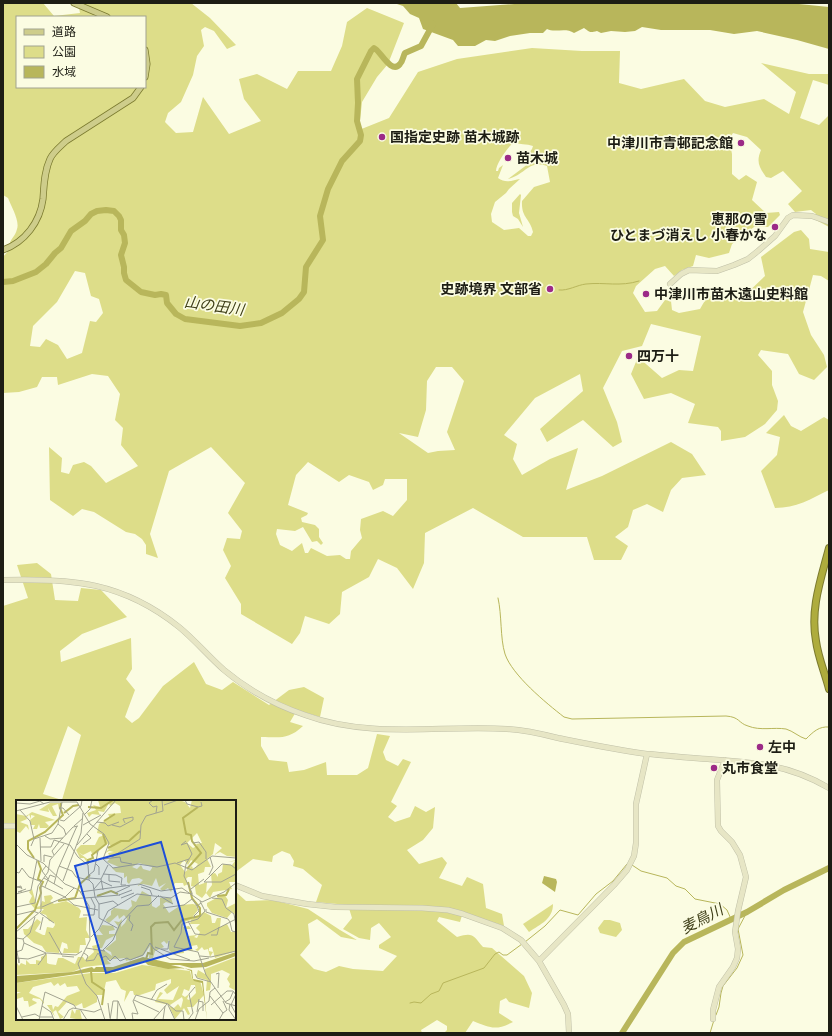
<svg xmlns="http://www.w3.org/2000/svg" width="832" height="1036" viewBox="0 0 832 1036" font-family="'Roboto Serif','Noto Sans JP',serif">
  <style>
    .green { fill: #dddd89; fill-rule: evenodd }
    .water { fill: #b8b65b }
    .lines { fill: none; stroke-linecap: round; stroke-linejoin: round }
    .stream { stroke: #b8b65b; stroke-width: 1 }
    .river { stroke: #b8b65b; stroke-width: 6 }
    .secondary-casing { stroke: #c0c0a8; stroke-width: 6 }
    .primary-casing { stroke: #7b7a2f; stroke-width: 7 }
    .highway-casing { stroke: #7b7a2f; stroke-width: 8 }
    .secondary { stroke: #e7e6c5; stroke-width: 5 }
    .primary { stroke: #cecd8b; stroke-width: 5.5 }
    .highway { stroke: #aeac3d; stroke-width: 6 }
    .poi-dot { fill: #9c2a87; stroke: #fbfce2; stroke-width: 1.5 }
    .labels { text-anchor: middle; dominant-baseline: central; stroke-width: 3.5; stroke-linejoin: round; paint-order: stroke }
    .poi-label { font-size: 14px; font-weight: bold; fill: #1d1d14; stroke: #fbfce2; text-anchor: start }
    .water-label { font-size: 15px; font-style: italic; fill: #3f3f18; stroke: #fbfce2 }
    .inset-river { fill: none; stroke: #b8b65b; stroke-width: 2 }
    .inset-road { fill: none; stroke: #a2a390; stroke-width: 1 }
    .view { fill: #1d4ed8; fill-opacity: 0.15; stroke: #1d4ed8; stroke-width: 2 }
    .inset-edge { fill: none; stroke: #1d1d14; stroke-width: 2 }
  </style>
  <rect width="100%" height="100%" fill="#fbfce2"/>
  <path class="green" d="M3,3H43L54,16L80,13L78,3H191L210,18L236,45L227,49L214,31L205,27L201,30L204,46L197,56L193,75L181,102L168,113L165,122L176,133L193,132L203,97L229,134L261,121L244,99L239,79L257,74L287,89L298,71H331L342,46L347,22L367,8L404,23L388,64L377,77L362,102L359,130L389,118L418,72L457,59L532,48L582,51H620L619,83L641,89L684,79L705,101L725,107L764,99L789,114L796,92L761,63L809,74H829V85L813,80L800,118L819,125L829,115V227L816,220V214L811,210L795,212L788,204L802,191L783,171L771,178L766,177C759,167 756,162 761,150L747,137L733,133L729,139L732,154V174L739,180L746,175L757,182L752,200L766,213L779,212L780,215L768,227H754L732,244L729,253L709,258L696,255L693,266L682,270L674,276L665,266L655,269L636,286L633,293L645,312L657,311L665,300L671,301L672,310L679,313L700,309L707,297L719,294L732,300L745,295L765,276L761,257L794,232L801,230L809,239L810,249L829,252V281L821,276L813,275L803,312L811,335L824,355L827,367L814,380L799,374L788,354L761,350L758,355L772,371V385L778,401L777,410L765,424L745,437L721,441V431L718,427L688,423L695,404L671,393L644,399L631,374L638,357L662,378L679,370L693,371L701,336L651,324L642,346L622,351L603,388L617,422L622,442L613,447L583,420L547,442L540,429L583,391L580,374L535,398L504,435L517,444L513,459L522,475L550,459L578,448L566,490L602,476L671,442L692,454L706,475L682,478L671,490L663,512L647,504L633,510L628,527L615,537L628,546L621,560H594L587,537H523L473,508L425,533L424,563L413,589L397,568L378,559L369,577L342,592L340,614L329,624L305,616L300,633L292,644L241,614V604L225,578L231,566L223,550L227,538L240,539L242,531L228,513L245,483L211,447L169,471L150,534L158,558L146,554V545L142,539L135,534L126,532L94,512L82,509L73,516L50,500L49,447L62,458L61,472L69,474L73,465L84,462L91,466L106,483L138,466L121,445L123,428L115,420L120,394L108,376L92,374L58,385L57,377H42L37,387L19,392L3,393V257L9,250C9,238 15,238 17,229C20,221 11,206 8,198L3,195ZM17,17H145V87H17ZM513,143C519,144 527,144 533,146L532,149L525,158L528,164L508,179C526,175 527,160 547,166L550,182L534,187L522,201C521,218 530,218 533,232L531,236H528L519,228L504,230L492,222L491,214L495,202L506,193L509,189L520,179C513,180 506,184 498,178L503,165L499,168L498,171H496C496,164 507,148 513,143ZM75,271L85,273L91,296L99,299L103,313L96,322L90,321L82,353L67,359L58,345L46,339L40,347L30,346L33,326L57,302ZM436,367H452L464,381L447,432L455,450L438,451L428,453L399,433L418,437L426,410L427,381ZM308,462L339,482L349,475L369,482L373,490L383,485L385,479H407V500L393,516L383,511L361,519L360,530L362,538L351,551L350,559H346L340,555L327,556L311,548L308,553H305L302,543L292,551L280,545L276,534L277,529L295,531L303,527L312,542L317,541L321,545L323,543L319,537V529L315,525L302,522L301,518L307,515L308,513L288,505L296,475Z
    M520,194L521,195L519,213L523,227L518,219L513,216L512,212V203Z
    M784,415L791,426L801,431L824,417L829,420V490C811,499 796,508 775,508L761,471L777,455L780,437L766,433Z
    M37,563L51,574L55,600L78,601L81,588L101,590L127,617L82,634L60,651L61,662L131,638L132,669L126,679L135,690L125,717L132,723L139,718L163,686L194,662L206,684L222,690L233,682L269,705L289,690L304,687L324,698L320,717L297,710L290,722L303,726C288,740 280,737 261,737V746L269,760L287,762L289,772L304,770L326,762L327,775H357L368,768L377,734L390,736L383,752L386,760L398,766L403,759L411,762L391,802L397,806L388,817L395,822L410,817L415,806L426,812L435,807L433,828L423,840L407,850L419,864L442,857L447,863L439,878L462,886L467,877L483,884L486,908L502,914L504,926L463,912L460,922L439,917L437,921L457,937C473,932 473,935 483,947L492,948L524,976L532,993L529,1008L509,1002L506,998L500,1001L499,1013L513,1022C495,1031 491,1028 473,1021L465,1033H444L447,1030V1026L437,1020L421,1030L422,1033H3V606L28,598L17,565ZM68,726L81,735L62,800L43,794ZM176,799L181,801H235V881L237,871L253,859L272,862L273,856L282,851L290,854L294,861L293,866L303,869L322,885L316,902L348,905L352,918L343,929L359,938L370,940L371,928L379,923L391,937L379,945V948L397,956L383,971L353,969L339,966L326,972L314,969L300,955L310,943L308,924L317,919L341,937L357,940L340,930L308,909L273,900L246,901L235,891V1019H17V801H174Z
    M553,904C553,919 541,924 529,932L523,924Z
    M604,920H610L620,923L622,930L616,937L600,933L598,928Z"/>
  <path class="water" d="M388,3H456L460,8L527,3H789L829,7V49L797,40L757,31L734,34L710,30H661L642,27L635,31L625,32L611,31L601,33L597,31C589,33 590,32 584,28L574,33C566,27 555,33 547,29L543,33H530L510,36L495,41L486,40L475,46H458L453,40L423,29L419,18L410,14L403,6L397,4Z
    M544,876L556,879L557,882L555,892L542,883Z"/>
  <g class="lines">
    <path class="stream" d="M559,290C568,291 577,285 586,284C605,282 620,287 639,281
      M498,598C502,615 500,638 505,654C512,675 546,703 564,717L572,719L726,716C740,717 738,723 748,726C760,731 774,727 786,729C793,731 799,737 806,739C813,732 819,726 829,727
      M632,865L641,871L667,878L676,886L685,889L695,899L720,904L727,910L731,919
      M525,942L545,926L560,910L578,915L596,894L613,881L627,864
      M410,1003L414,1002L421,1003L431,994L439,991L443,983L484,968L495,954L499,952L503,955H507L522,944
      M716,1015L719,1007L721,993L723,986L737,968L743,955L738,929L747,912
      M710,1033L714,1020"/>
    <path class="river" d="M3,282L13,281L36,272L46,264L55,253L61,248L71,231L85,221L91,214L97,211L106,210L114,211L119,216L121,220V230L124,235L125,243L121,255L124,267V273L126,280L141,292L155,295L161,294L166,295L167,303L176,314L185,319L240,326L261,323L282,313L299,299L304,292L306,267L323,240L320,216L328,189L342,161L360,141L361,135L357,121L358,103L357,79L371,51L374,48C380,50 391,75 400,64C403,61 403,56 405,53L421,46L433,24
      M622,1033L673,953L684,942L747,912L784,890L829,868"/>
    <defs>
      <path id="secondary" d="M670,284L681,274L689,270L717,271L734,265L748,259L758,251L775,236L788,218L793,215L812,216L829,222
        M3,580C72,578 123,582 179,627C195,640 208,656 224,670C248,690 275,705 305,715C370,739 440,725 507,729C525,730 542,734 558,738C588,744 617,750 647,754H650C669,756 688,758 708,759C753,762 788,764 829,788
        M3,826H17
        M235,885L262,896L307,904L335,907L422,908L448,910L463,914L502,928L521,940L539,961L564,1005L568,1014L569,1033
        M539,961L614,885L627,870L634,856L636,843V804L647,754
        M713,1019V1010L719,987L733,967L737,958L738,949L735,932L738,911L746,877L740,855L732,842L721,831L718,826L717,780L725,760"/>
      <path id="primary" d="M74,3L107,17
        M145,50L147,64L145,77
        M3,250C25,242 40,222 43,199C44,186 44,172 50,159C53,152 61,146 66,141L133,98L141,87"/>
      <path id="highway" d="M829,548C821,579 810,609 816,641C818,657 825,673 829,689"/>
    </defs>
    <use href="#secondary" class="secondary-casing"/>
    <use href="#primary" class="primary-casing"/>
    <use href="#highway" class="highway-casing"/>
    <use href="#secondary" class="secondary"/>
    <use href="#primary" class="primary"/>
    <use href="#highway" class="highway"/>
  </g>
  <g class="poi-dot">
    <circle cx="382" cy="137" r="4"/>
    <circle cx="741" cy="143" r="4"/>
    <circle cx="508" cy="158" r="4"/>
    <circle cx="775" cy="227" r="4"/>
    <circle cx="550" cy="289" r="4"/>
    <circle cx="646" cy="294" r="4"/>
    <circle cx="629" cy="356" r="4"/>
    <circle cx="760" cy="747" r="4"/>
    <circle cx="714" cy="768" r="4"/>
  </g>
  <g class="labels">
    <g class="poi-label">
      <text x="390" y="137">国指定史跡 苗木城跡</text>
      <text x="733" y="143" text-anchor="end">中津川市青邨記念館</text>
      <text x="516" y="158">苗木城</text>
      <text x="767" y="219" text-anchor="end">恵那の雪<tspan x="767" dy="16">ひとまづ消えし 小春かな</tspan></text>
      <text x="542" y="289" text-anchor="end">史跡境界 文部省</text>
      <text x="654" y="294">中津川市苗木遠山史料館</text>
      <text x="637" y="356">四万十</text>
      <text x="768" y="747">左中</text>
      <text x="722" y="768">丸市食堂</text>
    </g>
    <g class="water-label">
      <text transform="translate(214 306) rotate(8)">山の田川</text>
      <text transform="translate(702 919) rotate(-28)">麦鳥川</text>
    </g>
  </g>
  <g transform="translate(16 800)">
    <rect width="220" height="220" fill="#fbfce2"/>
    <path d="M82,0H163L169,2L174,8L176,0H220V57L211,56L204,52L198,55L206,48L199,43L197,54L191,59L195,67H189L188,72L182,74L183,85L191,82L190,93L196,85L195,74L199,73L202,77V74L206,72L207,64L216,65L219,61L212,62L220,60V82H213L216,89L197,92L194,98L190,93L186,98L180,94L179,87L175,86L176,77H172L170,79L172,84L168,86L167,83H159L155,92L152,88L147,91L144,89L150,83L143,87L140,78L136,86L127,84L121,86L127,80L123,78L116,79L113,84L111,82V76L108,78V73L100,72L96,68L103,67L91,62L97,55L94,57L92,53L98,52L93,51L88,54L96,46L90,43L83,49L81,55L80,53L76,54L75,51L67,55L62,52L74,61L72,64L68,58H64L60,50L65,45H79L83,37L89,35L81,33L83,24L94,18L92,14L105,13L104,6L99,3L94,6L93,3L88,12L82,11L84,15L76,14L73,17L71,13L80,10L77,5L84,7ZM181,33L186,43L180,44L181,46L177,48L171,43ZM168,60L172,65L175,60L182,64L179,68L177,69L176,66L169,72L164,65ZM123,63L136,67V68L134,71L127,69L125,65L121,69L116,67ZM34,3H44L43,9L42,4L36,6L41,16H37L32,8L33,12L23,10ZM16,12L39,20L29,22L33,26L31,28H24L23,24L21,29H17L19,25H15L14,20L19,16L15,15V19L13,14L12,16L10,17L11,19L4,22L12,25L13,30L10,26L4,33L0,31V14L10,16ZM16,89L21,107L24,106L26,101L29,102L28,96L35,95L37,98L34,101L38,104L50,101L63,108L65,111L63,118L71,117L70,130L74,138H69L70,145H64L63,153H47L48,148L52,149L51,144L46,142L43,153L30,152L26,146L18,143L8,134L7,129H12L21,119L25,122L19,131L27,135H29L31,127L37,128L39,125L38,122L33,121L30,115L24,113L28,109H19L13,102L16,96L13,92ZM126,91L135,96L136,106L140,108L144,105V98H155L157,104L150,102L147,104L153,113L165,105L177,104L180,105L182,110L174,120L188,112L195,116L196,123H199L201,118H205L204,127L211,124L215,132H220V151L199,158L196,147L193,148V151L197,152L194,157L192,149L188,150L186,147L182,151L179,150L182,148L181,145L175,146L177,151L167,149L168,153L157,154L153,150V140L151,144L148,141L145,143L148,147L139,151L137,158H133L134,146L127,156L110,161L109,158L98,159L91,160L95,164L68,167L56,172L0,175L1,163L3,166L5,163L10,165V160L14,164H20V160L25,161V157L31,154V163L33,164L40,165L42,158H47L59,164L62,157H67L69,160L78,152L76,146L84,144L79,135H87L83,130L86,125L97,126L99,130L93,131V134H99L102,126L98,121L103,122L106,119L105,127L109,123L111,119L108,115L103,119L102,115L93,123L89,120L95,115V111L98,108L112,110L116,106L115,100L120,102ZM175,120L174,124H184L180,128L184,132L181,138L178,137L181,135L172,136L170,129H175L173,126L167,127L168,122ZM100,135V140L89,149L95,152L96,156L88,150L79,149L86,148L90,140ZM208,94L212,100L210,108L220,103V115L216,112L211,118L196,113L191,106V103ZM220,157V191L213,187L214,184L211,179L214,174L206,170L195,174V184L194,190L190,191L191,180L180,177L182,170L189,174V169ZM126,165L174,171L176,179L184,181L188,195L177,207H171L174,214L172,215L168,208L159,219L153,206L158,208L162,204L165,208L167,200L166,197L154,205L139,202L144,192L147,193L142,199L157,200L163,186L151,194L148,190L155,183V179L140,184L139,190L124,195H118L117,191H114L108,202L110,191L105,189L100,180L90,182L87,195H81V202L69,208H67L66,203L60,206L51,202L42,212L48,217L44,219L40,210L37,212L39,217L31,205H36L37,210L39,206L42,207L51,196L64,191L61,186L51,187L49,183L44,186L42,183L38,186L35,182L17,187L13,193L24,198L28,202V204L24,199L17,198L16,200L20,202L21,203L13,207L12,201H8L7,197L1,199L0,197V194L5,192H0V183L75,173H99ZM175,185H179L180,193L173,200L171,199L173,194L169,197L166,195L168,189L173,191ZM56,209L59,214L60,210H64L66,220L54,218Z" fill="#dddd89" fill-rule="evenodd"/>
    <path d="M220,152V156L190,167L175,168L164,165H155L176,170L177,179L187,181L191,220L186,183L178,181L176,178L175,171L168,168L152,169L132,165L128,161L98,172H74L0,183V176L56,172L76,167L78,169L80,167H97L127,157L154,163H187Z" fill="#b8b65b"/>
    <path class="inset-river" d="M72,7L85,8L97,0M48,13L57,6L63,5M88,21L99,14M92,48L105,41H113L124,31M18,58L12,49V41L29,32L47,15L44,8L45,3M72,64V60L77,58L76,55L90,44L87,34M171,69L185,53L176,41L175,35L170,34L167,18L182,7M81,96L95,91L102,94M201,96L210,95L213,89M42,101L59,98L64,84L74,75M0,129L19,110L25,93L24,88L27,82L22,79L25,69L22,61M130,159L132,153L136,154L135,127L139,123L152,122L158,130L166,120L184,116V108L176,98L172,82M75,171L76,182L88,190L86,205"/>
    <path class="inset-road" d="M137,0L133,3L137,7L141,6L140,13M169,0L171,4L182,7L186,6L185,2M0,3L14,4L24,1L28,4M148,5L162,0M43,8H47L53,15M4,10L14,21L18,39M0,11L34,2H61L74,24L88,34L93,43L87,59M68,15L74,9L76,0M44,20L48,21L65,6L66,0M81,22L89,23L92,26L103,22M42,24L48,29L50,35M67,25L85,15M96,25L104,27L117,20V17L107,19L109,23M58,26L67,18M29,36L34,39L47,38M24,38L25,61M170,41L165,45L171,43L176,54L170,64L168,76L176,93M177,43L183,42L190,52V59M0,44L11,55L27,63L49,84L63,90L73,106L74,140L62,164L70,184L81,196L89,220M67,44L75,38L71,34M61,45L100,0M15,46L18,39L36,33L42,24L46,2M24,47H35L38,40L54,45L62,57L72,65L73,80M38,55L36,51L43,42L57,27L62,26M96,57L124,39L125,25L130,16L147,11L146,0M87,59L97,68L122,64L141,67L159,63L176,70L196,56L220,58M87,59L104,57L105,62L116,64M28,62V55L36,57M161,63L173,59M80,64L83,67V75M30,66L26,71L32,79M43,66L56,71L60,77L73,80L77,84L79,97L83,104V118L101,128M0,72L3,73L6,68L13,77L26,82M87,74L100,75L106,78L105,85H110M73,75L78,71L82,51M93,75V81L104,82M193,75L197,67L194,57M28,78L47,89M73,78L85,79M47,81L65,33L67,13M188,82L206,64L215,65L220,69M188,82H205L220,74M38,84L42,69L61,26M26,86L49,97L58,88M29,87L34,75L39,77M125,87L134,90L136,95M6,88L1,87L5,86V87L6,89M78,89L85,81L96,86M175,89L188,79M87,90L85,79L92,65M6,91L2,92L10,89M64,92L123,84L145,91L166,88L186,102L208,92L220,83M99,93L114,86M0,94L15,90L21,60M103,95L116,90M144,96L157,104M69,98L104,95M105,98L118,93M196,98L206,99L210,108L218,114L220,126M55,99L67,98M184,101L189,111L182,119L166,124L165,133L158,147L182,152L190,175L199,188L210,203L220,206M83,104L97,101L102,105M0,107L19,103L22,86L32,72L34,60L48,44M26,107L49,97L58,105L82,110M147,108L168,105L176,99L181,106L185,103M190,109V112L212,119L214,122M24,113L38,123M0,115L17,111L22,113M67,115H78L79,106L75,98M114,115L113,120L117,125L115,131M179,118L178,116L183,111L181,106M172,121L179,134L189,135L220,119M214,122L216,131L220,132M24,130L27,117M0,132L25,111V83M33,132L46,155M195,135H201L203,127M75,137L83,129L92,111L121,94L155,98L164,92L177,94M0,138L7,139L8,143L6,150L0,152M7,139L14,133L19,117M8,143L30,153M0,146L3,163V158M139,147L174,160M70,148L89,151M145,149H152L153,141M87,150L97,140L104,124L121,106L133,105L143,95M68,153L72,156L70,161L78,160L82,153L85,158L90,156L94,161L99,156L104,161L111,158L114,160L127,155L134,143L138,149L154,159L178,161L193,158M46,156L58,157M184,156L195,157L220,151M0,158L12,159L31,153L60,155L66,151M22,165L30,154M179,174L181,178L195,182M200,174L203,173L202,188M220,194L215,205L220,214M194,196L207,213L203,220M118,200L143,212M135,200L141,190L151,184M102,201L110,220M182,201L187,202V211M209,202L214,199L217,192M92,203L94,218M214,204L213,210L220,220M152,205L159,220M195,205L211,191H217L220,195M0,206L7,220M26,206L35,212L38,220M64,209L71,220M181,212L183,199M207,213L211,210L207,201M6,217L19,214L24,217H37M23,220L29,192L58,205L60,208M47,220L53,210L57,208L78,212L85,209M94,220L97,201H102M101,220L102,201M117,220L116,213L122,214L117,201L120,195L152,204L160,211H167L168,220M137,220L151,204M147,220L149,206M172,220L177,213L173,194L179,187M179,220L183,209L193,201L194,192L199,188"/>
    <path class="view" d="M145,42L175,148L90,173L59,66Z"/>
    <rect width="220" height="220" class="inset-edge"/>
  </g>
  <rect width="832" height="1036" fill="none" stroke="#1d1d14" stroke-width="8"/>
  <rect x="16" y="16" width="130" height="72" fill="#fbfce2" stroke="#a2a390"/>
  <rect x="24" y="29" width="20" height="6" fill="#cecd8b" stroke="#a2a390"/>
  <text x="52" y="36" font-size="12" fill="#1d1d14">道路</text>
  <rect x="24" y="46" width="20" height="12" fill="#dddd89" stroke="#a2a390"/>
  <text x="52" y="56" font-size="12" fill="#1d1d14">公園</text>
  <rect x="24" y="66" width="20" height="12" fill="#b8b65b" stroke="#a2a390"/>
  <text x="52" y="76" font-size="12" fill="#1d1d14">水域</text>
</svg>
